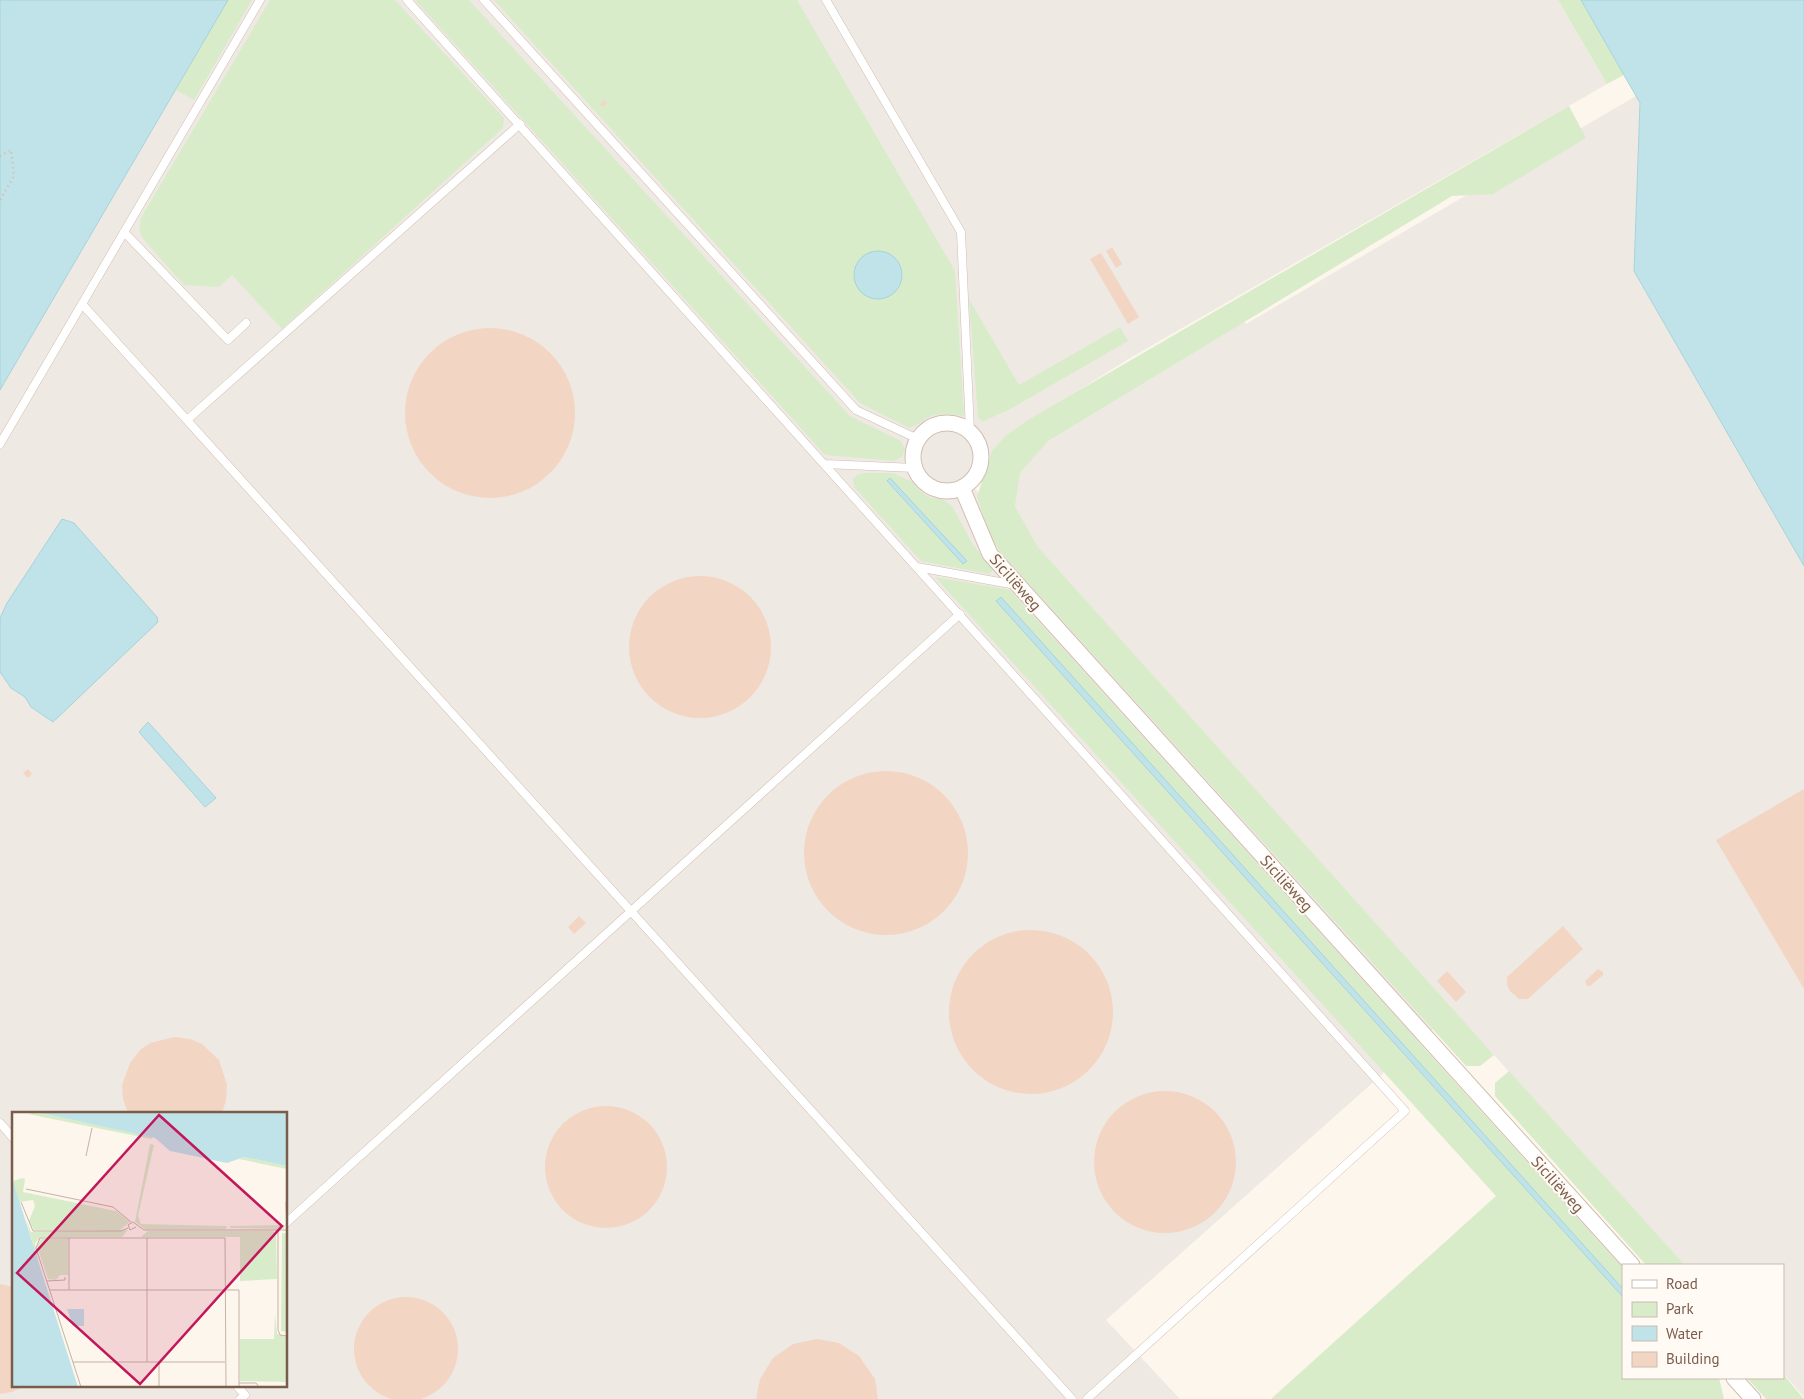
<svg xmlns="http://www.w3.org/2000/svg" width="1804" height="1399" viewBox="0 0 1804 1399" font-family="'PT Sans',sans-serif">
  <style>
    .industrial { fill: #efe9e4; fill-rule: evenodd }
    .green { fill: #d8ecc9; fill-rule: evenodd }
    .water { fill: #bfe3e8; stroke: #a5d3da }
    .building { fill: #f3d5c3 }
    .lines { fill: none; stroke-linecap: round; stroke-linejoin: round }
    .service-casing { stroke: #d1beb0; stroke-width: 9 }
    .minor-casing { stroke: #d1beb0; stroke-width: 17 }
    .path { stroke: #d9b8a5; stroke-width: 2.5; stroke-dasharray: 1 4; stroke-linecap: butt }
    .service { stroke: #fff; stroke-width: 8 }
    .minor { stroke: #fff; stroke-width: 15 }
    .labels { text-anchor: middle; dominant-baseline: central; stroke-width: 4; stroke-linejoin: round; paint-order: stroke }
    .street-label { font-size: 16px; fill: #7a5c4d; stroke: #fffaf3 }
    .inset-road { fill: none; stroke: #c5b3a7; stroke-width: 1 }
    .view { fill: #c2185b; fill-opacity: 0.15; stroke: #c2185b; stroke-width: 2.5 }
    .inset-edge { fill: none; stroke: #7a5c4d; stroke-width: 2.5 }
  </style>
  <rect width="100%" height="100%" fill="#fdf6ec"/>
  <path class="industrial" d="M197,0H1558L1607,84L1130,358L1006,436L969,482L1442,1021L1106,1320L1180,1399H0V344ZM14,1113H286V1385H14Z
    M1636,96L1640,103L1634,271L1804,566V1397L1783,1373V1265H1685L1494,1055L1426,985L1037,552L1009,493L1031,450L1238,312L1246,324Z"/>
  <path class="green" d="M228,0H252L194,100L176,90Z
    M270,0H395L504,118L503,128L282,329L232,275L219,287L184,285L144,240C138,232 139,226 142,216Z
    M415,0H469L850,416L901,441L905,449L902,457L894,461L825,455Z
    M494,0H797L955,271L964,416C952,414 939,412 927,418C920,422 918,426 909,428L860,403Z
    M1558,0H1581L1624,75L1607,84Z
    M1569,106L1586,138L1493,194L1452,196L1048,441L1020,473L1015,506L1037,546L1494,1055L1480,1066H1466L1002,554L991,538L977,497L992,451L1006,435L1033,417Z
    M969,299L1019,385L1120,327L1128,341L1012,408L982,422L978,417Z
    M865,473H893L912,482L920,491L931,498L942,499L952,506L972,543L993,570L989,574L921,561L854,487L853,479L857,475ZM890,479L966,560V561L962,563L887,482Z
    M935,577L1010,590L1623,1268V1289L1001,597L996,601L1623,1297V1378H1719L1724,1399H1271L1496,1196Z
    M1509,1071L1685,1265H1646L1495,1096V1083Z
    M1783,1374L1804,1399H1766L1747,1378H1783Z"/>
  <path class="water" d="M0,0H228L0,390Z
    M1581,0H1804V566L1634,271L1640,103Z
    M854 275a24 24 0 1 1 48 0a24 24 0 1 1-48 0Z
    M890,478L967,561L963,564L887,481Z
    M62,519L74,523L157,617L158,622L53,722L31,707L25,697L11,688L0,672V618L7,603Z
    M1001,597L1623,1289V1297L996,601Z
    M148,722L216,798L205,807L139,732Z"/>
  <path class="building" d="M604,100L607,103L603,107L600,104Z
    M1112,247L1122,264L1116,268L1106,251Z
    M1101,253L1139,317L1128,324L1090,259Z
    M405 413a85 85 0 1 1 170 0a85 85 0 1 1-170 0Z
    M629 647a71 71 0 1 1 142 0a71 71 0 1 1-142 0Z
    M28,769L32,774L28,778L23,773Z
    M804 853a82 82 0 1 1 164 0a82 82 0 1 1-164 0Z
    M1804,789V989L1716,840Z
    M579,916L586,923L574,934L568,927Z
    M1563,926L1583,949L1528,999H1519L1510,991L1507,985V977Z
    M949 1012a82 82 0 1 1 164 0a82 82 0 1 1-164 0Z
    M1598,969L1603,972V975L1590,986H1587L1585,981Z
    M1447,971L1466,992L1456,1002L1437,981Z
    M175,1037L190,1039L202,1044L219,1060L227,1085L226,1100L222,1113H128L123,1099L122,1085L130,1063L140,1050L150,1043Z
    M1094 1162a71 71 0 1 1 142 0a71 71 0 1 1-142 0Z
    M545 1167a61 61 0 1 1 122 0a61 61 0 1 1-122 0Z
    M0,1284L14,1287V1385H27L12,1392L0,1394Z
    M354 1349a52 52 0 1 1 104 0a52 52 0 1 1-104 0Z
    M817,1339L839,1343L859,1356L875,1379L878,1399H756L760,1379L773,1358L793,1344Z"/>
  <g class="lines">
    <defs>
      <path id="service" d="M407,0L1405,1111L1087,1399
        M484,0L856,410L918,439
        M826,0L961,232L970,431
        M124,232L228,340L246,323
        M82,304L1072,1399
        M187,420L520,124
        M0,444L260,0
        M825,464L915,468
        M917,567L1016,585
        M0,1123L14,1139
        M286,1223L960,614
        M236,1385L245,1395L240,1399"/>
      <path id="minor" d="M913 457a34 34 0 1 1 68 0a34 34 0 1 1-68 0Z
        M962,488L990,554L1632,1265
        M1734,1378L1753,1399"/>
    </defs>
    <use href="#service" class="service-casing"/>
    <use href="#minor" class="minor-casing"/>
    <path class="path" d="M0,156L11,150L14,176L0,200"/>
    <use href="#service" class="service"/>
    <use href="#minor" class="minor"/>
  </g>
  <g class="labels">
    <g class="street-label">
      <text transform="translate(1016 582) rotate(49)">Siciliëweg</text>
      <text transform="translate(1287 883) rotate(48)">Siciliëweg</text>
      <text transform="translate(1558 1184) rotate(48)">Siciliëweg</text>
    </g>
  </g>
  <g transform="translate(12 1112)">
    <rect width="275" height="275" fill="#fdf6ec"/>
    <path d="M25,0L140,25L139,27L16,2ZM138,32L142,33L126,104L129,112L215,114L214,117H133L123,110ZM232,45L275,54V57L227,47ZM10,66L13,67L11,80L104,99L118,110L108,118H22L17,109L23,94L21,88L7,90L1,69ZM14,108L19,120L116,118L110,125H29L23,131L27,153ZM273,113L272,117L218,116V114ZM136,119H261L264,122L265,167L228,169V125H129ZM270,121H275V220L269,219ZM29,127H56V163H48L44,168L36,167L25,134ZM263,201L265,222L275,224V270L228,269V227H262Z" fill="#d8ecc9"/>
    <path d="M25,0H275V54L232,45L215,51L158,39L143,26ZM0,69H1L66,275H0ZM55,197H72V214H61Z" fill="#bfe3e8"/>
    <path class="inset-road" d="M74,44L80,16M14,77L101,95L119,110M9,90L21,119H109L116,116M124,115L118,118L116,113L121,110L132,118H275L274,90M266,118V218L268,223L275,224M135,126V250M35,169L53,168V165M38,178H227V275M57,178V126M61,250H147V275M147,250H213M227,271H244L247,275M69,275L24,136L28,126H213L214,275"/>
    <path class="view" d="M147,3L270,114L128,272L5,161Z"/>
    <rect width="275" height="275" class="inset-edge"/>
  </g>
  <rect x="1622" y="1264" width="162" height="115" fill="#fffaf3" stroke="#cabbb1"/>
  <rect x="1632" y="1280" width="25" height="8" fill="#ffffff" stroke="#cabbb1"/>
  <text x="1666" y="1289" font-size="15" fill="#7a5c4d">Road</text>
  <rect x="1632" y="1302" width="25" height="15" fill="#d8ecc9" stroke="#cabbb1"/>
  <text x="1666" y="1314" font-size="15" fill="#7a5c4d">Park</text>
  <rect x="1632" y="1326" width="25" height="15" fill="#bfe3e8" stroke="#cabbb1"/>
  <text x="1666" y="1339" font-size="15" fill="#7a5c4d">Water</text>
  <rect x="1632" y="1352" width="25" height="15" fill="#f3d5c3" stroke="#cabbb1"/>
  <text x="1666" y="1364" font-size="15" fill="#7a5c4d">Building</text>
</svg>
